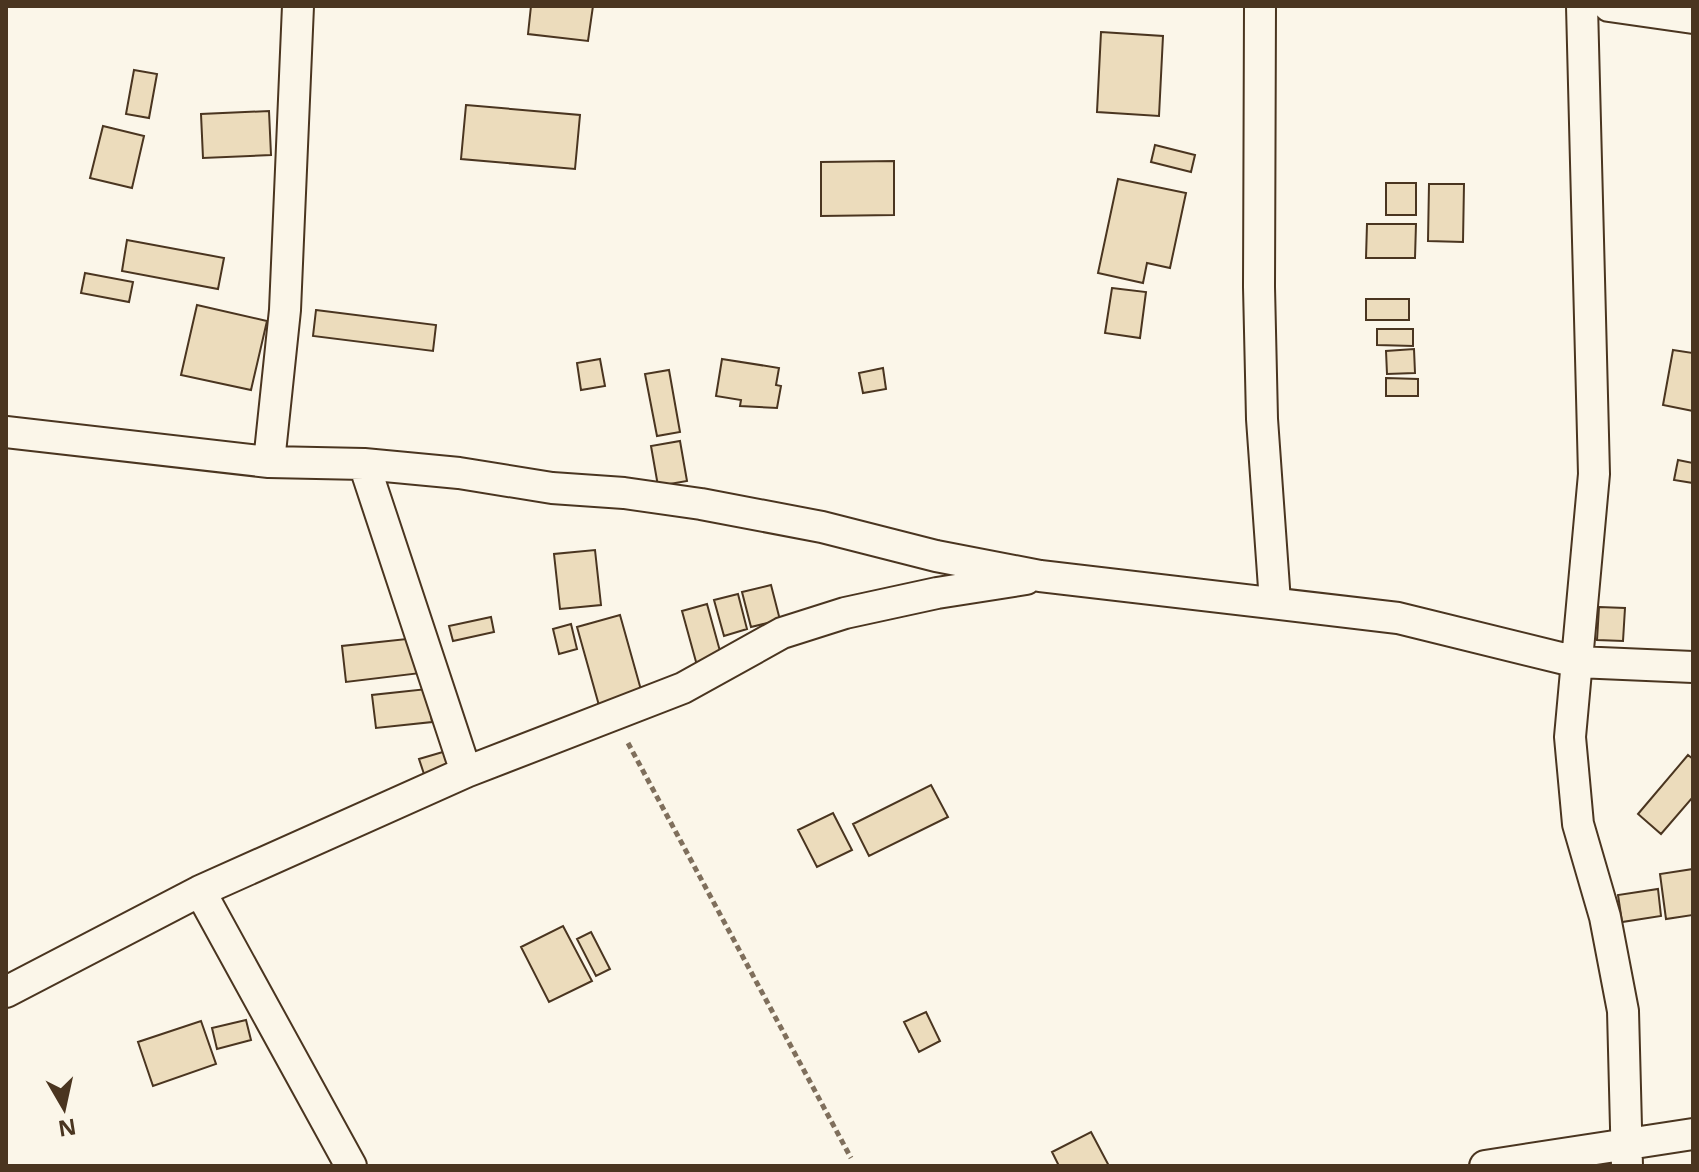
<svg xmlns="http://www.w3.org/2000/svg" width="1699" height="1172" viewBox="0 0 1699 1172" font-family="'Noto Sans',sans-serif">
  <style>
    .building { fill: #ecdcbc; stroke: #4a3520; stroke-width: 2 }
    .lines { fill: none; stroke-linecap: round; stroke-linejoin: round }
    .street-casing { stroke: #4a3520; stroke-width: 34 }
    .path { stroke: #7f6f5c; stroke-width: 5; stroke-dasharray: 6 4; stroke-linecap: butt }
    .street { stroke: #fbf6e9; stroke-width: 30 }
  </style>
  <rect width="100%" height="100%" fill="#fbf6e9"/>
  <path class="building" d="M531,6H593L588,41L528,34Z
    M1101,32L1163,36L1159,116L1097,112Z
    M134,70L157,74L149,118L126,114Z
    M466,105L580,115L575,169L461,159Z
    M269,111L271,155L203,158L201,114Z
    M103,126L144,136L132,188L90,178Z
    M1155,145L1195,155L1191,172L1151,162Z
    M894,161V215L821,216V162Z
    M1118,179L1186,193L1170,268L1147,263L1143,283L1098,273Z
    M1386,183H1416V215H1386Z
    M1429,184H1464L1463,242L1428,241Z
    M1367,224H1416L1415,258H1366Z
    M127,240L224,258L218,289L122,271Z
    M85,273L133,282L129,302L81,293Z
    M1112,288L1146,292L1140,338L1105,333Z
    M1366,299H1409V320H1366Z
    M197,305L267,321L251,390L181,375Z
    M316,310L436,325L433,351L313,336Z
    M1377,329H1413V346L1377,345Z
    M1414,349L1415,373L1387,374L1386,351Z
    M1673,350L1693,353V411L1663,405Z
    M600,359L605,386L581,390L577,363Z
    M722,359L779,368L776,385L781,386L777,408L740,406L741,400L716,396Z
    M883,368L886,389L863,393L859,373Z
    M669,370L680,432L657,436L645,374Z
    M1386,378L1418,379V396H1386Z
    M680,441L687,481L658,486L651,446Z
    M1678,460L1693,463V483L1674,480Z
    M595,550L601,605L560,609L554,554Z
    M771,585L780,620L751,627L742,592Z
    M738,594L747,629L724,636L714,600Z
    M707,604L723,662L698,669L682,611Z
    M1599,607L1625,608L1623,641L1597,640Z
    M620,615L643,697L600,709L577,627Z
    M491,617L494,632L453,641L449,626Z
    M571,624L577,649L559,654L553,629Z
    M416,638L421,673L346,682L342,646Z
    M427,689L432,722L376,728L372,695Z
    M453,749L459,769L426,780L419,759Z
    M1688,755L1693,759V797L1661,834L1638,814Z
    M931,785L948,817L869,856L853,824Z
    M833,813L852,850L817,867L798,830Z
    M1693,869V915L1666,919L1660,874Z
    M1658,889L1661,916L1622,922L1618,895Z
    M563,926L592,981L549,1002L521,947Z
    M591,932L610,969L596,976L577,939Z
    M926,1012L940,1041L919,1052L904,1022Z
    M246,1020L251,1040L217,1049L212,1028Z
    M201,1021L216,1064L153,1086L138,1042Z
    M1091,1132L1109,1166H1059L1052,1152Z"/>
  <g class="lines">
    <defs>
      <path id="street" d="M1260,6L1259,287L1262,419L1275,602
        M1582,6L1594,474L1570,737L1578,824L1605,917L1623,1011L1627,1166
        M1609,6L1693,18
        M6,432L269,462L364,464L459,473L552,488L624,493L701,504L822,527L936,556L1040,576L1398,618L1577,662L1693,667
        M269,462L285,310L298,6
        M364,464L466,772
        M200,891L351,1166
        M6,992L200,891L466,772L683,688L782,633L845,613L937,593L1026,579
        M1485,1166L1693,1134"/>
    </defs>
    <use href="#street" class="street-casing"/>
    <path class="path" d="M628,743L851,1158"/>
    <use href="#street" class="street"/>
  </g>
  <rect width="1699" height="1172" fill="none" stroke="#4a3520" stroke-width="16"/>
  <g transform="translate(64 1108) rotate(171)" stroke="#fbf6e9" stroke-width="6" paint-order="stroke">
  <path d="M0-6L14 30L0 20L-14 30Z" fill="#4a3520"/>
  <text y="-12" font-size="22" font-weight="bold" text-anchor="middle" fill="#4a3520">N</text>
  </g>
</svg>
